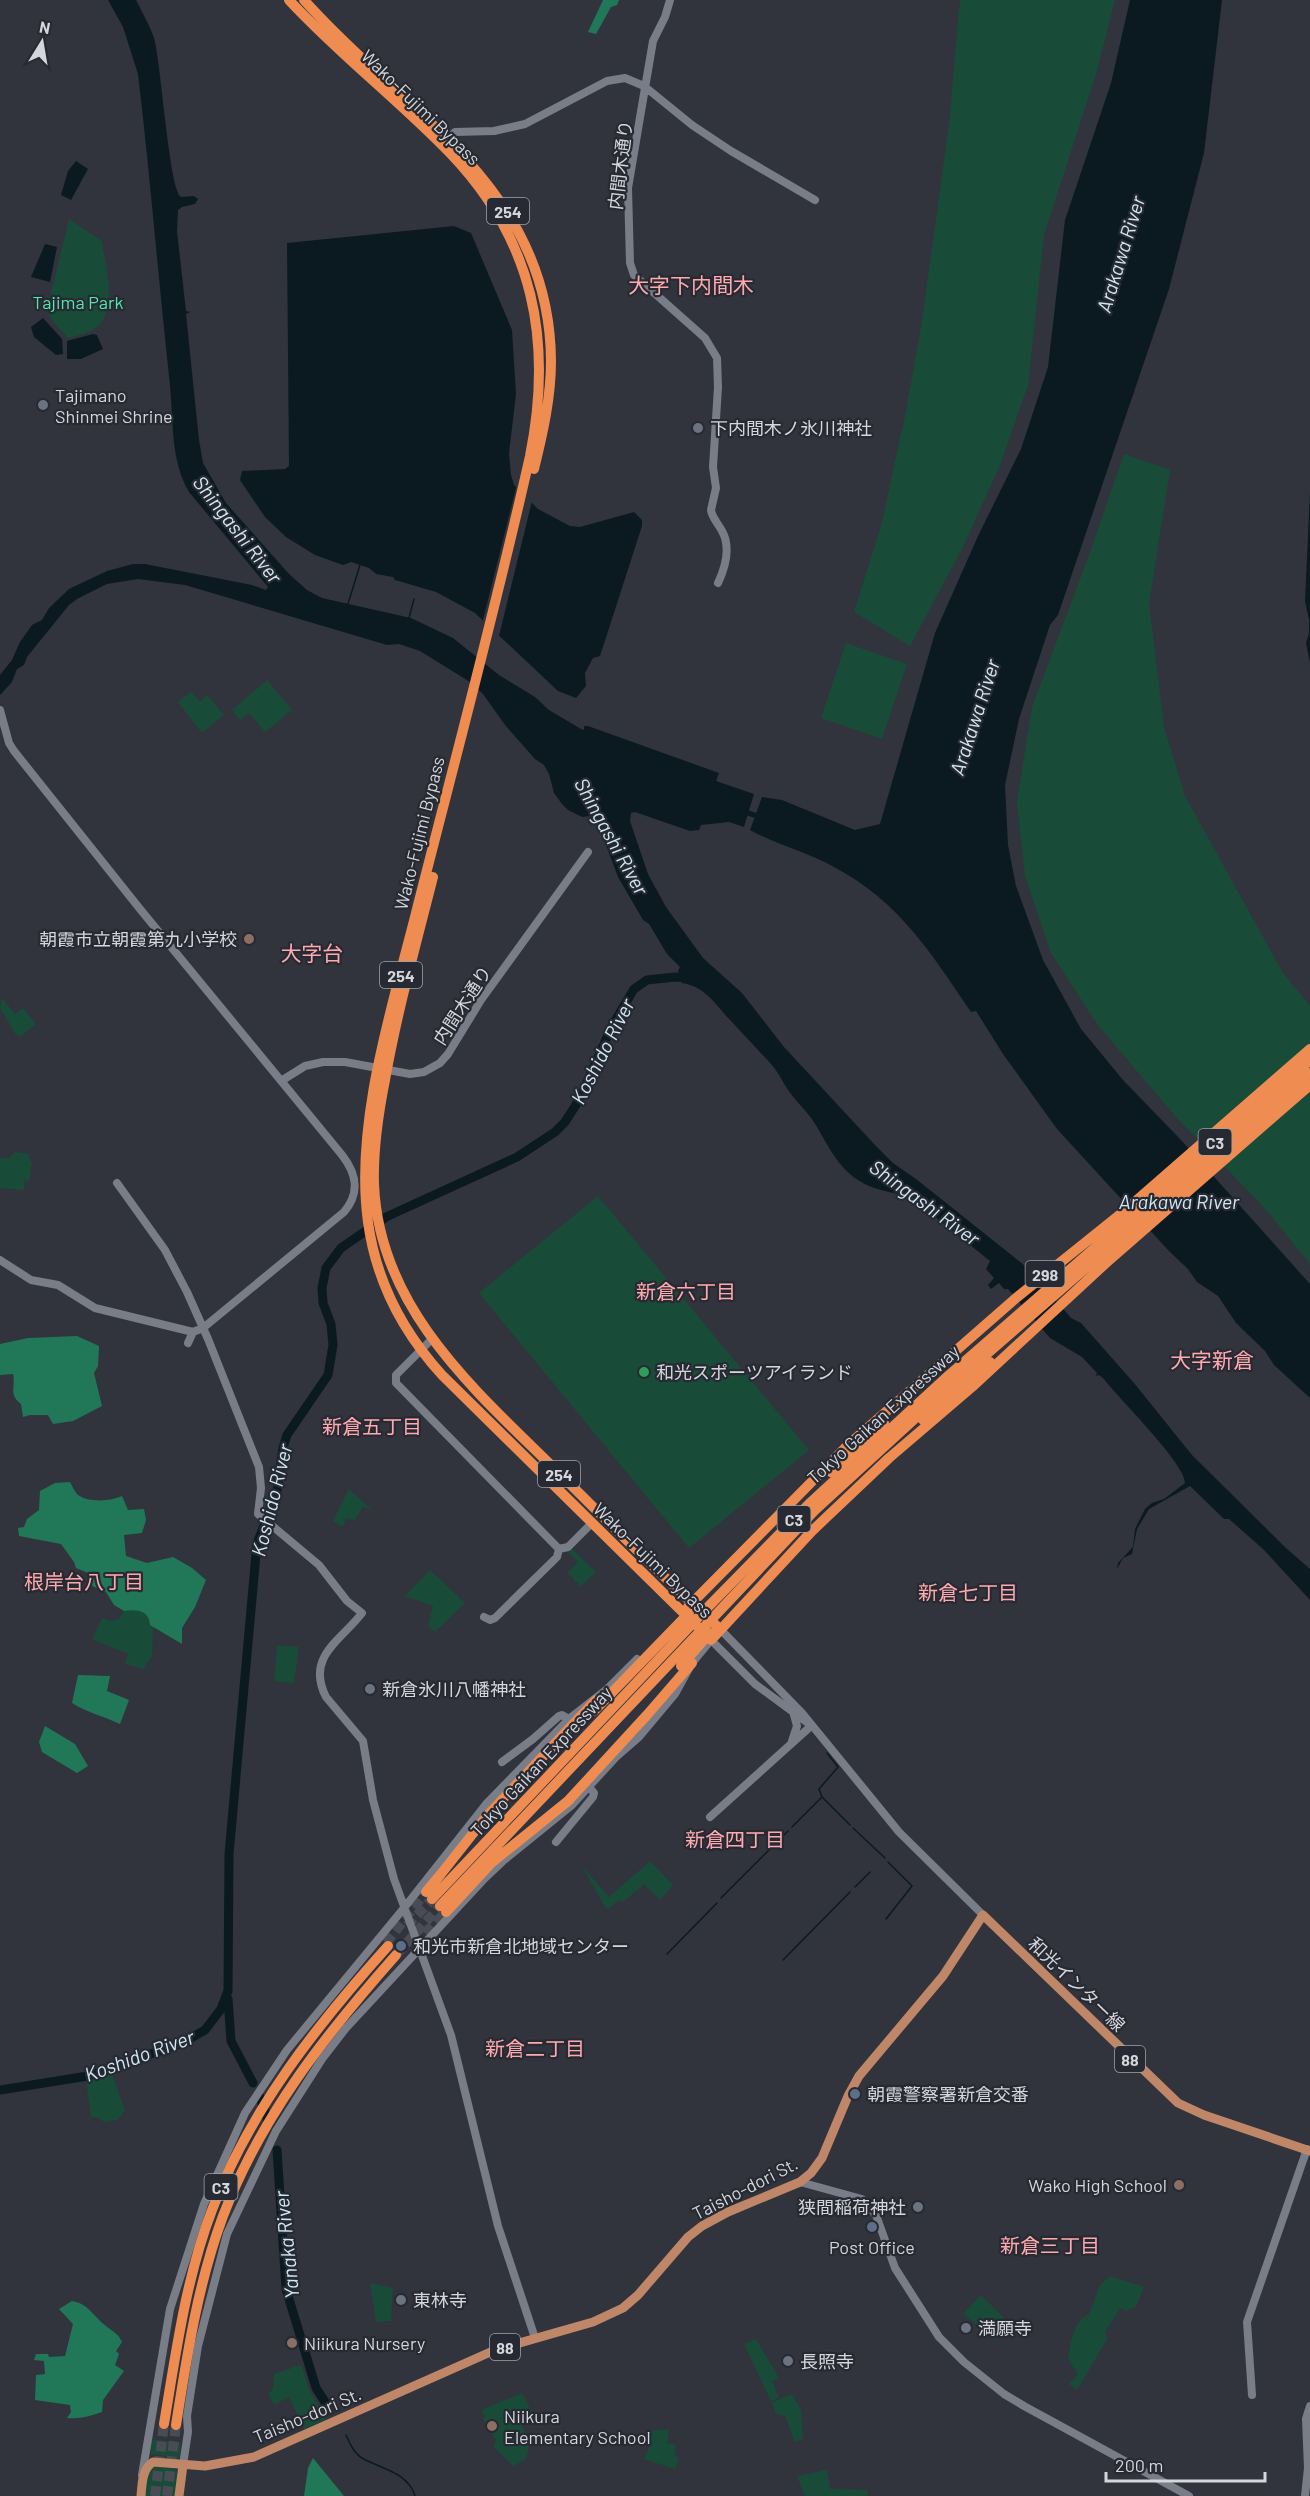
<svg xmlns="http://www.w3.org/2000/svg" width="1310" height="2496" viewBox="0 0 1310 2496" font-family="Barlow,'Noto Sans JP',sans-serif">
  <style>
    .green { fill: #184c38 }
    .forest { fill: #217858 }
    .water { fill: #0b1a21 }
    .pier { fill: #31343c }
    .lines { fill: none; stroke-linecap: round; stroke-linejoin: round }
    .stream { stroke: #0b1a21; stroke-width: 1.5 }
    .canal { stroke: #0b1a21; stroke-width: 5 }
    .river { stroke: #0b1a21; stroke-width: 9 }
    .highway-tunnel { stroke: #494c54; stroke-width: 10; stroke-dasharray: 10 5; stroke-linecap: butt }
    .minor { stroke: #797d87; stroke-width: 8 }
    .major { stroke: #bf8667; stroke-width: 9 }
    .highway { stroke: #ee8c52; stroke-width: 10 }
    .worship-dot { fill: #6b7280; stroke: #272a32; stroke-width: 2 }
    .education-dot { fill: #8d6e63; stroke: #272a32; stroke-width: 2 }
    .leisure-dot { fill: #2e9e5b; stroke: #272a32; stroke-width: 2 }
    .service-dot { fill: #5c6f8a; stroke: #272a32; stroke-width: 2 }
    .labels { text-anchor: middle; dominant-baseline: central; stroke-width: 4.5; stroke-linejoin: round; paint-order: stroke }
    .shield { fill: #272a32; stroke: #a0a2a8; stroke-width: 1.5 }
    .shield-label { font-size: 16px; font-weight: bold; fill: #d4d6db }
    .street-label { font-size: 18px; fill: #d4d6db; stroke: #272a32 }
    .park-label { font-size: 18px; fill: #52e7ad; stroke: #272a32 }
    .poi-label { font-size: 18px; fill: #d4d6db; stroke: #272a32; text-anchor: start }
    .water-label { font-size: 20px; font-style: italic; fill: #d0e8f4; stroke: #272a32 }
    .neighbourhood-label { font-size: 20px; fill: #fea9ae; stroke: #272a32 }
    .quarter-label { font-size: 21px; fill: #fea9ae; stroke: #272a32 }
  </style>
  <rect width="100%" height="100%" fill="#31343c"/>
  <path class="green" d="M960,0H1115L1096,74L1044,235L1028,385L1000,465L963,547L910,646L854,612L881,526L905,416L922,321L949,124Z
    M69,219L102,241C105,268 121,315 91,331C84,334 75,336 68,338L49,317L50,297Z
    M1124,454L1170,470L1149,604L1164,727L1185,796L1283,973L1310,1006V1264L1262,1205L1176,1117L1097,1024L1051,953L1025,876L1017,802L1032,707L1089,555Z
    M846,643L907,664L882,739L821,718Z
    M267,680L292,710L265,732L249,713L240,720L232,710Z
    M191,692L200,702L207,695L224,715L202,733L178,702Z
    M2,998L15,1014L23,1008L36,1024L21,1036L16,1035L0,1008Z
    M15,1152L29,1154V1160L32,1162L29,1181L25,1180L24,1190L0,1188V1158H9Z
    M598,1196L809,1450L689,1548L479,1293Z
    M349,1489L375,1513L363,1506L355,1520L346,1518L343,1527L333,1521Z
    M571,1548L596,1572L581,1586L567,1573L578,1562L567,1551Z
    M173,1557L192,1568L206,1580L195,1607L182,1628V1644L153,1627L152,1656L143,1669L125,1664L128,1654L92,1639L102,1618L109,1621L119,1619L124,1611L134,1605Z
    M430,1570L465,1603L435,1632L428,1626L433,1606L405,1596Z
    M277,1645L299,1647L294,1683L274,1681Z
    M650,1861L673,1885L660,1900L644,1884L623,1902L619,1900L608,1909L604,1905L582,1866L609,1897Z
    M112,2074L125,2111L117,2120L104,2122L98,2117H91L86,2080Z
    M1110,2276L1144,2287L1136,2307L1126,2311L1120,2308L1105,2332L1107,2339L1077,2390L1069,2384L1078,2374L1068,2359C1071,2344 1072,2322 1089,2314L1100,2285Z
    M370,2283L393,2288L391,2321L376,2322Z
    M981,2295L1005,2319L1007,2327L996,2340L963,2314Z
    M756,2339L779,2378L772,2381L779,2397L771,2401L744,2344Z
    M300,2365L302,2367L310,2392L327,2419L304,2429L289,2397L274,2405L268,2394L273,2389L274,2374Z
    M522,2393L533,2415L523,2420L522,2427L530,2443L526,2459L513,2466L494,2447L496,2440L483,2419L485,2417L481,2410Z
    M792,2394L801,2410L803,2439L795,2442L785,2416L776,2414L772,2402Z
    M669,2429L667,2443L676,2445L674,2455L679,2458L675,2469L644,2459L650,2446L634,2441L649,2431Z
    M150,2439L181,2443L180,2458L151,2454V2451H148Z
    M155,2466C182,2466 179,2472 176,2496H145L147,2475Z
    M827,2470L830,2489L868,2490L867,2496H805L797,2476Z"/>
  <path class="forest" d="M603,0H619L617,5L611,7L596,34L588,32Z
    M77,1336L99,1346L98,1366L94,1373L102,1406L73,1421L53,1424L48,1415H30L23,1417L21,1404C8,1394 16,1387 13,1374L0,1375V1344L28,1338Z
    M70,1482C72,1486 75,1492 78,1495C89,1503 111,1501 122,1496L128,1510L144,1509L146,1520L142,1533L124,1535L126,1556L147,1563L173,1557L192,1568L206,1580L195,1607L182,1628V1644L150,1625C149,1610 137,1609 124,1611L114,1605L106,1592L90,1585L93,1575L76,1568L74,1562L61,1544L19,1536L18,1528L24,1527L27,1519L39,1510L40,1491L55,1483Z
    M78,1675L110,1676L107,1691L129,1700L120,1724C103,1716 86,1712 72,1703Z
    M45,1726L75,1744L88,1766L77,1773L42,1752L39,1742Z
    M72,2301C89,2304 93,2316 106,2326C113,2332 118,2333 122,2342L116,2351L119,2354L115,2365L124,2371L103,2400L102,2412C90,2416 81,2419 67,2418L71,2412L70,2405L35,2400L36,2375L45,2374L44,2361L34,2360L36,2354H48L49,2357L65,2356L73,2324L59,2309Z
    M313,2458L344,2496H304L308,2468Z"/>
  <path class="water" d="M108,0H136C142,12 150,26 154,38C161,62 169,189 181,197L194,196L198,199L195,204L182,207L178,210L177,231L186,311L190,312L186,314L199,440L203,463L226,503L289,574L307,590L322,598L411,618L453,638L499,675L535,697L549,710L581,729L584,730V726H588L719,773L716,781L754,794L744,827L729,822L701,825L699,830L690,831L635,812L631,813L630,821L648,874L666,907L703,958L742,993L784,1047L875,1145L893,1163L916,1179L1029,1269L1071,1318L1081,1323L1134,1383L1192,1455L1286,1548L1310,1569V1600L1263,1549L1229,1519H1224L1190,1486L1149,1509L1137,1529L1132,1554L1123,1558L1117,1569L1118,1563L1133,1547L1135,1529L1145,1509L1152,1503L1164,1499L1185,1483C1185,1463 1119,1399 1103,1378L1099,1375L1096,1376L1097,1373L1082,1357L1050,1338L1008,1289H1004L999,1283L991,1289L988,1285L994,1278L986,1269L990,1261L913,1199C890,1190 872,1192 851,1175C833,1160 824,1137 812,1119C805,1110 798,1103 791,1094C784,1085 779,1073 771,1064C758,1050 745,1036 732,1022C716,1006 707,987 682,983L678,971L680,967L667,954L649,924L643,920L632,901L618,877L603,837L591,816L582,817L568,810L562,804L554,793L549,774L544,765L535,759L505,725L483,694L470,682L420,651L399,644L387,645L185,585L138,579L107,584L77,599L69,605L27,657L24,665L17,669L12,682L0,695V675L12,660L20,642L32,625L42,620L49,608L69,589L107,571L133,564H145L252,585L266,590L268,587L189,492C169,458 174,415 169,376C158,275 150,175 138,74L123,27Z
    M1130,0H1222L1204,153L1169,289L1058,615L1050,625L1019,719L1005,785L1008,845L1016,886L1043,960L1081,1029L1123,1080L1181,1140L1310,1284V1398L1274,1365L1265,1351L1236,1323L1218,1296L1197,1282L1188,1269L1169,1251L1057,1129L1003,1054L976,1011L971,1012C930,952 900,902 834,867C807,852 777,845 750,830L762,797L782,800L855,830L880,824L935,633L978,536L1021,449L1048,367L1065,220L1111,83Z
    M76,161L88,169L71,200L61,195L68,171Z
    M454,226L471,233L512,330L516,394L509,453L511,475L514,485L538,509L570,526L580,527L634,512L642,520V526L600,656L593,658L585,673L586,686L576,698L558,691L475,613L436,592L395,580L393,577L376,574L369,568L351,562L343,565L315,555L286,537L265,517L240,480L242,471L285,469L289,466L287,243Z
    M45,244L57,247L50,282L31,277Z
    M43,318L62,339L63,354L56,355L34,337L31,327Z
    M93,334L97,335L103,349L81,359H67V341Z
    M1310,492V663L1306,643L1309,633V620L1305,601Z"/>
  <path class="pier" d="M517,484L532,501L498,640L482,624Z"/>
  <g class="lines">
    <path class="stream" d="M347,607L360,565
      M409,618L414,599
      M827,1753L838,1767L819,1789L822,1797L850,1825
      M792,1827L821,1798
      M853,1828L885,1858
      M855,1887L870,1872
      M721,1898L788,1831
      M886,1919L912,1886L888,1862
      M667,1954L717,1903
      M783,1960L850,1892
      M346,2435C350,2444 354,2453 362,2458C381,2469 408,2472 415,2496"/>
    <path class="canal" d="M741,811L761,817"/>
    <path class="river" d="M228,1999L231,2041L253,2083
      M0,2090L88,2076L182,2043L205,2030L221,2009L228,1991L229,1854L257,1543L276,1497L283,1448L287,1435L328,1375L333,1345L331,1324L323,1303L322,1288L326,1268L341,1248L386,1217L517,1157L555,1132L565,1122L579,1100L612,1026L634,989L647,980L675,977L691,978
      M260,2097L269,2124
      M277,2150L286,2289L316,2388L327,2405"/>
    <path class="highway-tunnel" d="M407,1926L432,1899
      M425,1933L446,1912
      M386,1943L426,1892
      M396,1955L440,1906
      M155,2496L164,2424
      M167,2496L176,2425"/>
    <path class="minor" d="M670,0L665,17L653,41L628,188L630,263L634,275L705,338L717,358L718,387L713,467L716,488L711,510C712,518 718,523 722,531C731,547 725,568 718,583
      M444,141L455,132L494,131L525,124L607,81L625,78L644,86L692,125L731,151L815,200
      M0,710L9,743L14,751L140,909L342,1155C356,1173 361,1192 344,1212L203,1328L193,1332L188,1343
      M281,1081L305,1066L323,1062H345L410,1074L424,1072L440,1063L448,1054L481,1000L588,852
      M117,1183L165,1250L187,1292L208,1339L259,1467L261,1488L258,1514L319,1565L347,1601L362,1613C343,1639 305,1656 326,1697L363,1741L373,1800L394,1879L451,2035L498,2226L535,2338
      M0,1260L31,1280L58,1285L95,1308L193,1332
      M432,1339L396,1375V1383L559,1549
      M559,1549L568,1547L592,1523
      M484,1617L490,1620L495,1618L557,1557L559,1549
      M720,1629L802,1713L899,1832L983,1915
      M792,1741L797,1726L794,1715
      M502,1762L533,1739L559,1716L562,1715L569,1719
      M710,1817L811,1726
      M556,1842L593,1797L594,1793L589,1787
      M800,2182L862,2199L876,2215L895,2268L939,2337L964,2362L1004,2394L1024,2406L1189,2496
      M1252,2395L1247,2322L1307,2149
      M183,2465L188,2432L187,2416L198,2346L227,2234L276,2131L322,2059L346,2028L485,1878L503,1861L571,1806L616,1757L639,1737L675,1694L692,1663L711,1640L755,1684L808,1723
      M142,2475L170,2309L204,2204L245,2113L287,2050L404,1908L487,1803L569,1719L606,1690L637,1659
      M1305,2496L1308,2468L1306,2419L1310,2406"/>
    <path class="major" d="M141,2496C142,2484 142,2469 153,2462L205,2466L254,2457L495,2350L593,2322L623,2308L638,2295L688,2237L702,2226L728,2212L800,2182L811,2173L822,2158L848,2096L859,2076L943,1976L983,1915L1178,2103L1204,2115L1310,2151
      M179,2496L183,2465"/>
    <path class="highway" d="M289,0C340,55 399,100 451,154C534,241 553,341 530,456C496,607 456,756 418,905C394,1002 354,1121 368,1222C376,1281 402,1331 442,1375L711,1640L812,1531L889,1458L972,1387L1106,1263L1310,1085
      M304,0C405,114 550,187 551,361C551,397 543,433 534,469
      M433,877C416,944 397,1012 385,1080C378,1115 373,1149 374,1184C379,1310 477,1392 560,1474C613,1527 665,1579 720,1629
      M923,1420L990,1362
      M831,1472L884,1423
      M688,1607L848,1445L1016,1298L1122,1213L1310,1049
      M681,1666L710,1633
      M594,1711L689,1613
      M490,1864L568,1801L647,1715L692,1663
      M437,1879L486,1817L596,1700
      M426,1892L441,1874
      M432,1899L708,1607L809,1504L948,1376L1310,1060
      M440,1906L815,1510L957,1380L1310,1073
      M446,1912L494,1860
      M164,2424C176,2352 186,2278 212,2210C250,2109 317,2025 388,1946
      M176,2425C187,2355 198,2283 223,2216C261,2116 326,2034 396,1955"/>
  </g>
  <g class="worship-dot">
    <circle cx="43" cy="405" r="6"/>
    <circle cx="698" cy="428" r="6"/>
    <circle cx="370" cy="1689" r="6"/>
    <circle cx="918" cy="2207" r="6"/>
    <circle cx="401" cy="2300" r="6"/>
    <circle cx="966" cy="2328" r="6"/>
    <circle cx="788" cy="2361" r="6"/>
  </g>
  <g class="education-dot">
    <circle cx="249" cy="939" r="6"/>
    <circle cx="1179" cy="2185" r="6"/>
    <circle cx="292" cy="2343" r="6"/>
    <circle cx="492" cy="2426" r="6"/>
  </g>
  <circle class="leisure-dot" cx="644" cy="1372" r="6"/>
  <g class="service-dot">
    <circle cx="401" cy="1946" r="6"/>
    <circle cx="855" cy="2094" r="6"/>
    <circle cx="872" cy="2227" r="6"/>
  </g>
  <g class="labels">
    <g class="shield">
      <rect x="487" y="198" width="42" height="26" rx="4.5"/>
      <rect x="380" y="962" width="42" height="26" rx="4.5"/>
      <rect x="1198.5" y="1129" width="33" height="26" rx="4.5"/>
      <rect x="1025.5" y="1261" width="39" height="26" rx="4.5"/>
      <rect x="538" y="1461" width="42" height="26" rx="4.5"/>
      <rect x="777.5" y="1506" width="33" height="26" rx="4.5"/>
      <rect x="1115" y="2046" width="30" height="26" rx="4.5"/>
      <rect x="204.5" y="2174" width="33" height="26" rx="4.5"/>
      <rect x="490" y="2334" width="30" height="26" rx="4.5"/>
    </g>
    <g class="shield-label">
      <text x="508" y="211">254</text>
      <text x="401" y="975">254</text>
      <text x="1215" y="1142">C3</text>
      <text x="1045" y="1274">298</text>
      <text x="559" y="1474">254</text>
      <text x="794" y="1519">C3</text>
      <text x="1130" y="2059">88</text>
      <text x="221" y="2187">C3</text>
      <text x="505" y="2347">88</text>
    </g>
    <g class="street-label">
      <text transform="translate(421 107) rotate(44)">Wako-Fujimi Bypass</text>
      <text transform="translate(620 165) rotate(-83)">内間木通り</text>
      <text transform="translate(419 833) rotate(-76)">Wako-Fujimi Bypass</text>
      <text transform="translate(462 1005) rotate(-57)">内間木通り</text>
      <text transform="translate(883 1414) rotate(-42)">Tokyo Gaikan Expressway</text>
      <text transform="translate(653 1560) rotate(44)">Wako-Fujimi Bypass</text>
      <text transform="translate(541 1761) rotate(-47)">Tokyo Gaikan Expressway</text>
      <text transform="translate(1077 1984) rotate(44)">和光インター線</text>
      <text transform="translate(745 2188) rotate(-27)">Taisho-dori St.</text>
      <text transform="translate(307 2415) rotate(-23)">Taisho-dori St.</text>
    </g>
    <g class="park-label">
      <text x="78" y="302">Tajima Park</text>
    </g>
    <g class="poi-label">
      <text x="55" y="395">Tajimano<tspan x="55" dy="21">Shinmei Shrine</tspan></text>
      <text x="710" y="428">下内間木ノ氷川神社</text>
      <text x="237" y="939" text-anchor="end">朝霞市立朝霞第九小学校</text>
      <text x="656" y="1372">和光スポーツアイランド</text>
      <text x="382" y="1689">新倉氷川八幡神社</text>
      <text x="413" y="1946">和光市新倉北地域センター</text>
      <text x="867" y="2094">朝霞警察署新倉交番</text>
      <text x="1167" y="2185" text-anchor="end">Wako High School</text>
      <text x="906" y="2207" text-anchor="end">狭間稲荷神社</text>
      <text x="872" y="2247" text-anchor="middle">Post Office</text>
      <text x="413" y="2300">東林寺</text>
      <text x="978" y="2328">満願寺</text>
      <text x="304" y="2343">Niikura Nursery</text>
      <text x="800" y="2361">長照寺</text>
      <text x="504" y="2416">Niikura<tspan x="504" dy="21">Elementary School</tspan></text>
    </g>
    <g class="water-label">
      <text transform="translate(1120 254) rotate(-73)">Arakawa River</text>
      <text transform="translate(238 529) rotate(52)">Shingashi River</text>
      <text transform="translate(974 717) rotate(-72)">Arakawa River</text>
      <text transform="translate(612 836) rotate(61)">Shingashi River</text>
      <text transform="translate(602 1051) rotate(-63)">Koshido River</text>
      <text x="1179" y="1201">Arakawa River</text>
      <text transform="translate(925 1202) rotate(36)">Shingashi River</text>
      <text transform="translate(271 1500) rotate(-76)">Koshido River</text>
      <text transform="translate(139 2055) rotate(-20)">Koshido River</text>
      <text transform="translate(286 2245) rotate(-96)">Yanaka River</text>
    </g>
    <g class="neighbourhood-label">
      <text x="686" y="1291">新倉六丁目</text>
      <text x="372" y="1426">新倉五丁目</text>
      <text x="84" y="1581">根岸台八丁目</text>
      <text x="968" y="1592">新倉七丁目</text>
      <text x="735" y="1839">新倉四丁目</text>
      <text x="535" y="2048">新倉二丁目</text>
      <text x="1050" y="2245">新倉三丁目</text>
    </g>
    <g class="quarter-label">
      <text x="691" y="284">大字下内間木</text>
      <text x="312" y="952">大字台</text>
      <text x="1212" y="1359">大字新倉</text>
    </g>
  </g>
  <g transform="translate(42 42) rotate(11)" stroke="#272a32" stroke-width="4.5" paint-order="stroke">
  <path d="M0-4.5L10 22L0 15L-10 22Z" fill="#d4d6db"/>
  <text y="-9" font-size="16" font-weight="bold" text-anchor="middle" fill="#d4d6db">N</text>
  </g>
  <path d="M1106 2472v9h159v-9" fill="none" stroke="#d4d6db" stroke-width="3"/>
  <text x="1115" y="2472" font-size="18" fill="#d4d6db" stroke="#272a32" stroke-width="4.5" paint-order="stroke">200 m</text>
</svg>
